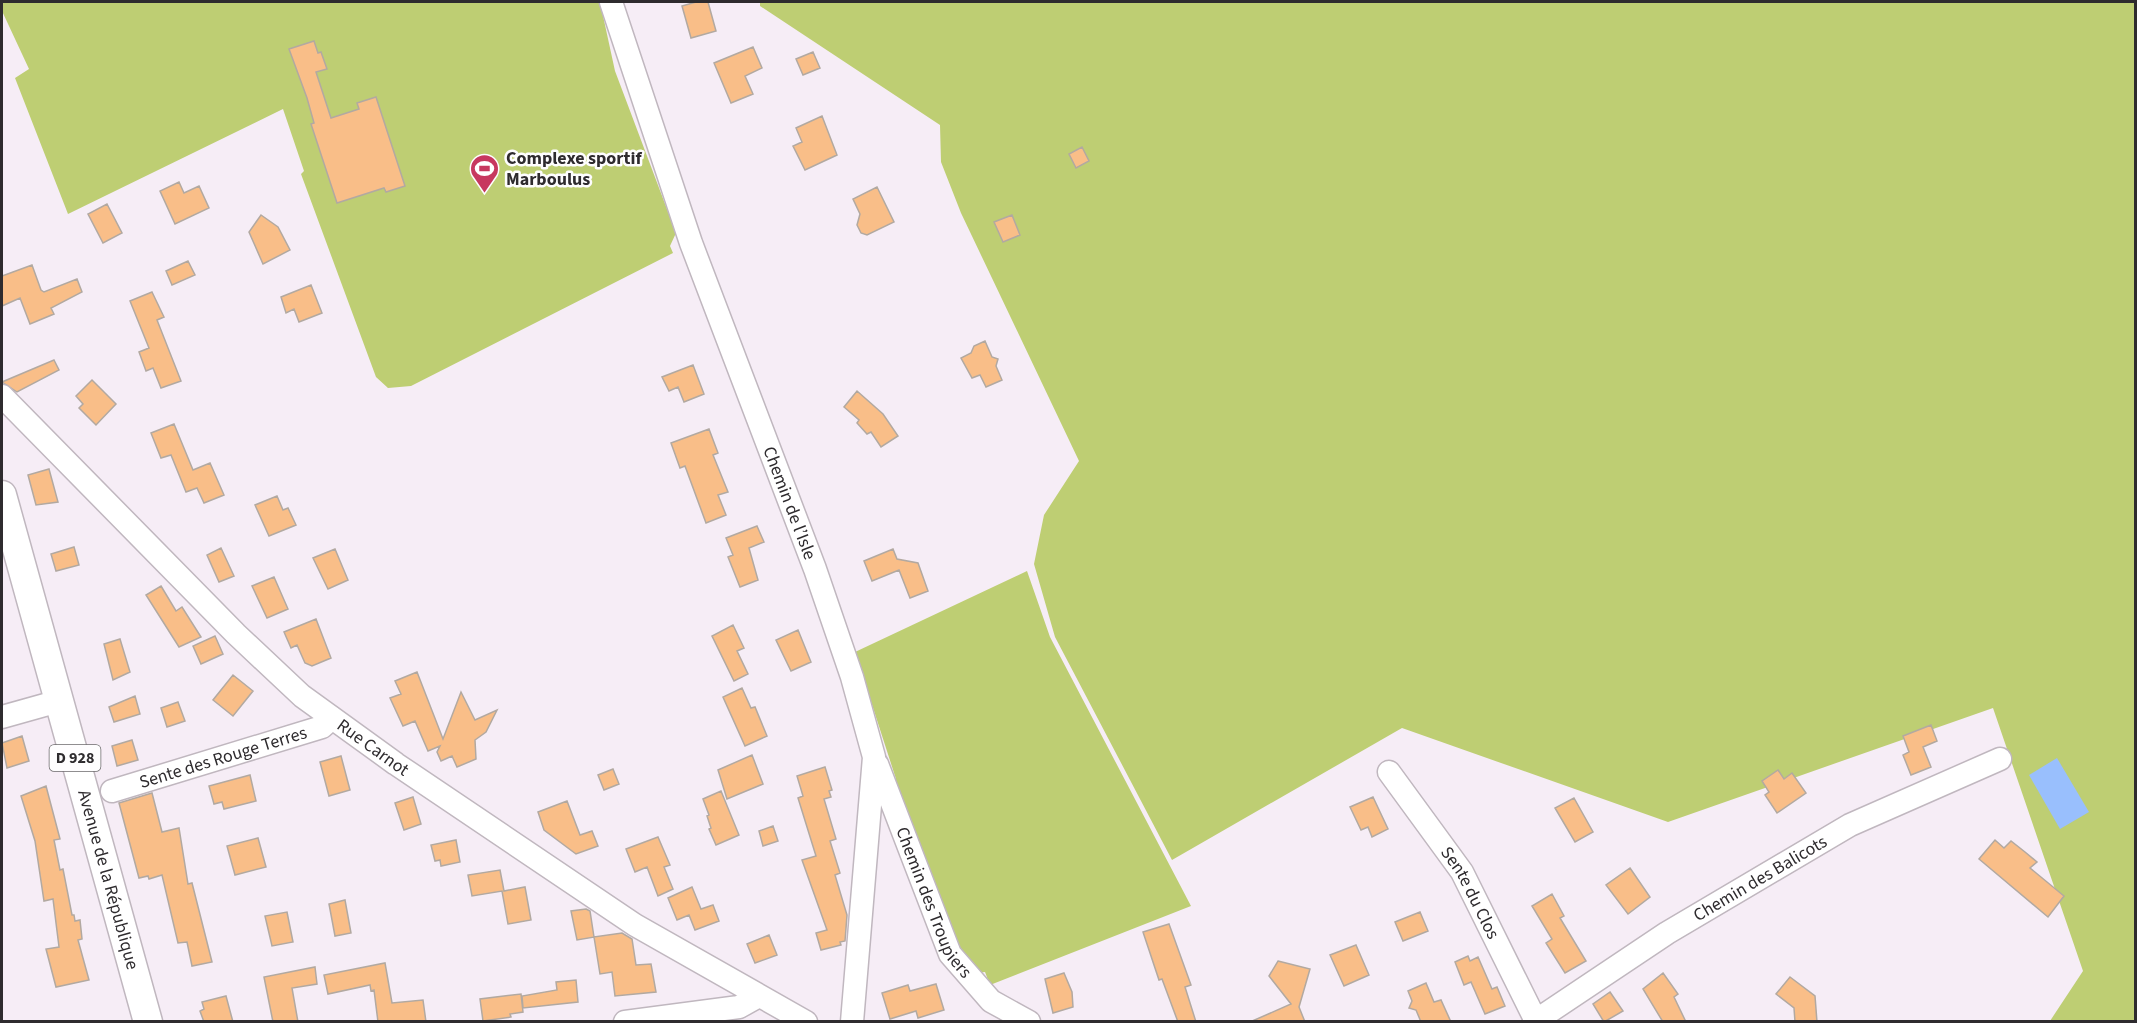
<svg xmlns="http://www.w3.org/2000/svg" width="2137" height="1023" viewBox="0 0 2137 1023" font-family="'Source Sans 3',sans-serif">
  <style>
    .green { fill: #bece73 }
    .water { fill: #99bffd }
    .building { fill: #f9be88; stroke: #b2a9a1; stroke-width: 1.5 }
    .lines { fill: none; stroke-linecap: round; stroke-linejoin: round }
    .minor-casing { stroke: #c0b7bf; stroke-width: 25 }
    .major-casing { stroke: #c0b7bf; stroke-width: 31 }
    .minor { stroke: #fff; stroke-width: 22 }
    .major { stroke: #fff; stroke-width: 28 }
    .labels { text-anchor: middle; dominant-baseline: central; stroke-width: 5; stroke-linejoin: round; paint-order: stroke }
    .shield { fill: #fefdfe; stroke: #6c6a6c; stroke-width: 1.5 }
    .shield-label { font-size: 16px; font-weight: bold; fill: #2e2b2e }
    .poi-label { font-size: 18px; font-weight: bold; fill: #2e2b2e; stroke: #fefdfe; text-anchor: start }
    .street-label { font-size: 18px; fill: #2e2b2e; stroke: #fefdfe }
  </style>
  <rect width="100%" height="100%" fill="#f6edf6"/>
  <path class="green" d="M2,2H600L615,71L676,233L670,246L673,253L411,386L388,388L376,377L301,174L304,171L283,109L68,214L15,78L29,69L2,11Z
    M760,2H2135V1021H2050L2083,971L1993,708L1668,822L1402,728L1172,860L1055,637L1034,564L1044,515L1079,461L961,213L941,162L940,125L760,6Z
    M1027,571L1050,637L1191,906L990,985L985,972L977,973L958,953L893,787L896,779L855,652Z"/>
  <path class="water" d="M2057,758L2089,812L2060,829L2029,775Z"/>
  <path class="building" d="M696,2H708L716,31L691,38L682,6Z
    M314,41L318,53L321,52L327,69L316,72L331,118L359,109L357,103L376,97L405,186L386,192L384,188L337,203L311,124L314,123L307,98L289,49Z
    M753,47L762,68L745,76L753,94L731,103L714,63Z
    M813,52L820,68L803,75L796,59Z
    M822,116L837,155L805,170L793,146L802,142L796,128Z
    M1082,147L1089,161L1076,168L1069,154Z
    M179,182L184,193L199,186L209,208L175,224L160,191Z
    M877,187L894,222L867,235L861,233L857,225L860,214L853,199Z
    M107,204L122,233L103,243L88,214Z
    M261,215L278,227L290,250L263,264L249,232Z
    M1012,215L1020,235L1003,242L994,222Z
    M188,261L195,275L172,285L166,271Z
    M32,265L41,290L44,292L77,279L82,292L51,308L54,314L30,324L20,298L2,306V276Z
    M311,285L322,313L299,322L294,309L286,313L281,297Z
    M152,292L164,317L157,320L181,381L161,388L153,368L146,371L139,352L149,348L130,301Z
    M985,341L992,357L998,359L996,366L1002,380L986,387L980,375L972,378L961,358L971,353L974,346Z
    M54,360L59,370L17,392L2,382Z
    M693,365L704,394L684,402L678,387L669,391L662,377Z
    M92,380L116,404L96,425L79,408L83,404L76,396Z
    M857,391L883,414L898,436L881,447L871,432L867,434L857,423L859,420L844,407Z
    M174,424L193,470L210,463L224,495L204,503L197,488L186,492L171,455L161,458L151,433Z
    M709,429L718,453L713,455L728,492L718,495L726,515L706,523L685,466L680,468L671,443Z
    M49,469L58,502L36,505L28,475Z
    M277,496L283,510L288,508L296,525L269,536L255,505Z
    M757,526L764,542L749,548L758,580L740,587L728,557L733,555L726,538Z
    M74,547L79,565L56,571L51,554Z
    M221,548L234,576L219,582L207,555Z
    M335,549L348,580L328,589L313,558Z
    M893,549L897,559L918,563L928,591L910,598L899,570L872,581L864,561Z
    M274,577L288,609L267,618L252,586Z
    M161,586L176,611L182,607L201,637L179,647L146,595Z
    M316,619L331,658L312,666L305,663L297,645L291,648L284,632Z
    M733,625L744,648L737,651L748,674L734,681L712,636Z
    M798,630L811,662L791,671L776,640Z
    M215,636L223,654L201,664L193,646Z
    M120,639L130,672L113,680L104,644Z
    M417,672L443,739L461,692L475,720L497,710L486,732L475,740L476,759L457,767L452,756L441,761L437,752L440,746L428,751L415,721L403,726L390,698L401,694L395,681Z
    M233,675L253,691L233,716L213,700Z
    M742,688L751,708L755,707L767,736L745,746L723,697Z
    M135,696L140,714L114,722L109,707Z
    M178,702L185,721L167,727L161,708Z
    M1931,725L1937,741L1923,747L1931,767L1911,775L1903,755L1909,752L1903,736Z
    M22,736L29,761L7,768L2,743Z
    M132,740L138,760L117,766L112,746Z
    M752,755L763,784L727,799L718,770Z
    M341,756L350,790L329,796L320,762Z
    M825,767L832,790L829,791L831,797L824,799L836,839L830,841L840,873L835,875L847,915L845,941L840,942L841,945L821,950L816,933L827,930L802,860L816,856L798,798L803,796L797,776Z
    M613,769L619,784L604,790L598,775Z
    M1778,770L1784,779L1792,773L1806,793L1777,813L1765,795L1769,792L1762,781Z
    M250,775L256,801L224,809L222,802L214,804L209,786Z
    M46,786L60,839L54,840L60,870L63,869L72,915H74L75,921L80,920L82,939L78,940L89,980L56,987L46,949L59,947L53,899L44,901L35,841L21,796Z
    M721,791L739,835L716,845L709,829L711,828L707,816L709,815L703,799Z
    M152,793L162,832L179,828L188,884L192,883L212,962L192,966L187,942L178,943L162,875L149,879L148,876L139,878L119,803Z
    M413,797L421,824L404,830L395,803Z
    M1373,797L1388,829L1372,837L1368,827L1361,830L1350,807Z
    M1574,798L1593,832L1575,842L1555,808Z
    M567,801L580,835L592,831L598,846L576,854L544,830L538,812Z
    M773,826L778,841L763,846L759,831Z
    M658,837L670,865L664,867L673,889L658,896L647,867L635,872L626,849Z
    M258,838L266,867L235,875L227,846Z
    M456,840L460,862L441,866L440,860L435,861L431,845Z
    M1995,840L2004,848L2011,841L2025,852L2037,862L2030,868L2064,896L2048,917L1979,859Z
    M1630,868L1650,897L1628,914L1606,885Z
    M500,870L504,891L525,887L531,920L508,924L502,891L472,896L468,875Z
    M692,887L701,909L713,905L719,921L695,930L689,915L677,920L668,898Z
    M1552,894L1564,916L1560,918L1586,961L1565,973L1546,943L1552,939L1532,906Z
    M345,900L351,933L335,936L329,904Z
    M586,909L590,911L594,937L622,933L632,939L636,965L651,964L656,992L615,996L612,972L600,974L594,937L577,940L571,911Z
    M287,912L293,942L272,946L265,916Z
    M1420,912L1428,931L1403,941L1395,922Z
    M1169,924L1191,985L1185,987L1196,1022H1178L1162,979L1159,980L1143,932Z
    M769,935L777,955L755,963L747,944Z
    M1356,945L1369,975L1344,986L1330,955Z
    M1468,956L1470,961L1478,957L1492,989L1497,987L1505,1006L1485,1014L1471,982L1464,985L1455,962Z
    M1278,961L1310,969L1299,1007L1305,1022H1250L1291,1004L1269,976Z
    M385,963L392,1003L423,1000L426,1022H378L374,990L371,991L370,985L328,994L324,975Z
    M315,967L317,984L292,988L298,1022H273L264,977Z
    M1064,973L1072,992L1073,1007L1053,1013L1045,979Z
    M1663,973L1678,994L1674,997L1686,1022H1663L1643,989Z
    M1790,977L1815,996L1817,1022H1795L1794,1008L1776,994Z
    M576,980L578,1002L523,1008L522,996L557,990L556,982Z
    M1426,983L1434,1002L1441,1000L1451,1022H1421L1416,1010L1409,1008L1412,1001L1408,991Z
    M936,984L944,1010L918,1018L916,1011L890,1019L882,993L908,985L910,991Z
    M1610,992L1623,1011L1604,1022L1593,1004Z
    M521,994L523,1012L510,1014L511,1017L483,1021L480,999Z
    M226,996L233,1022H204L200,1011L204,1009L202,1002Z"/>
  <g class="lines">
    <defs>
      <g id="minor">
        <path id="s1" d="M611,2L691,243L815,569L852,677L874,757L852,1022"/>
        <path id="s2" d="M2,396L236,634L302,696L396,764L635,925L806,1022"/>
        <path d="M2,717L59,701"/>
        <path id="s3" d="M877,764L950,954L991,1001L1029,1022"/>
        <path id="s4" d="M1389,772L1462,872L1536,1021"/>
        <path id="s5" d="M112,791L322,727L332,718"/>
        <path d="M625,1022L739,1007L759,996"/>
        <path id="s6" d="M1534,1022L1667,933L1850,825L2000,759"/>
      </g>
      <g id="major">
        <path id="s7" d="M2,495L148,1022"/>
      </g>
    </defs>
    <use href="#minor" class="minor-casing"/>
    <use href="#major" class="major-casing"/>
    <use href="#minor" class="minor"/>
    <use href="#major" class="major"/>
  </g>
  <defs>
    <symbol id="stadium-pin" viewBox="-11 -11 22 30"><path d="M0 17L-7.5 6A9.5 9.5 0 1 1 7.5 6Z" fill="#c7385f" stroke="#fefdfe"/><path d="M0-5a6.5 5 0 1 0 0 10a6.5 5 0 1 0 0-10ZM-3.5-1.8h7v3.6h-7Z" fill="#fff"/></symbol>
  </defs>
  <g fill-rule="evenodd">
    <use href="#stadium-pin" x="468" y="152" width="33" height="45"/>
  </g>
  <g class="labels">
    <rect class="shield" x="49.5" y="745" width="51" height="26" rx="4.5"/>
    <g class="shield-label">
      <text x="75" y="758">D 928</text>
    </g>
    <g class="poi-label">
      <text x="506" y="158">Complexe sportif<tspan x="506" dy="21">Marboulus</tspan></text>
    </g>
    <g class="street-label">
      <text stroke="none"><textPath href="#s1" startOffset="532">Chemin de l’Isle</textPath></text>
      <text stroke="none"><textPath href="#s2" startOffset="512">Rue Carnot</textPath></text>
      <text stroke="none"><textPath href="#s5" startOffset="116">Sente des Rouge Terres</textPath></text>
      <text stroke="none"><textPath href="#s6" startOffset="268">Chemin des Balicots</textPath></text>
      <text stroke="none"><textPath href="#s7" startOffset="399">Avenue de la République</textPath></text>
      <text stroke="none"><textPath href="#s4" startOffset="146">Sente du Clos</textPath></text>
      <text stroke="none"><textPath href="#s3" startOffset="150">Chemin des Troupiers</textPath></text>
    </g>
  </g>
  <rect width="2137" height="1023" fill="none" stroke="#2e2b2e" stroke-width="6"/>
</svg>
